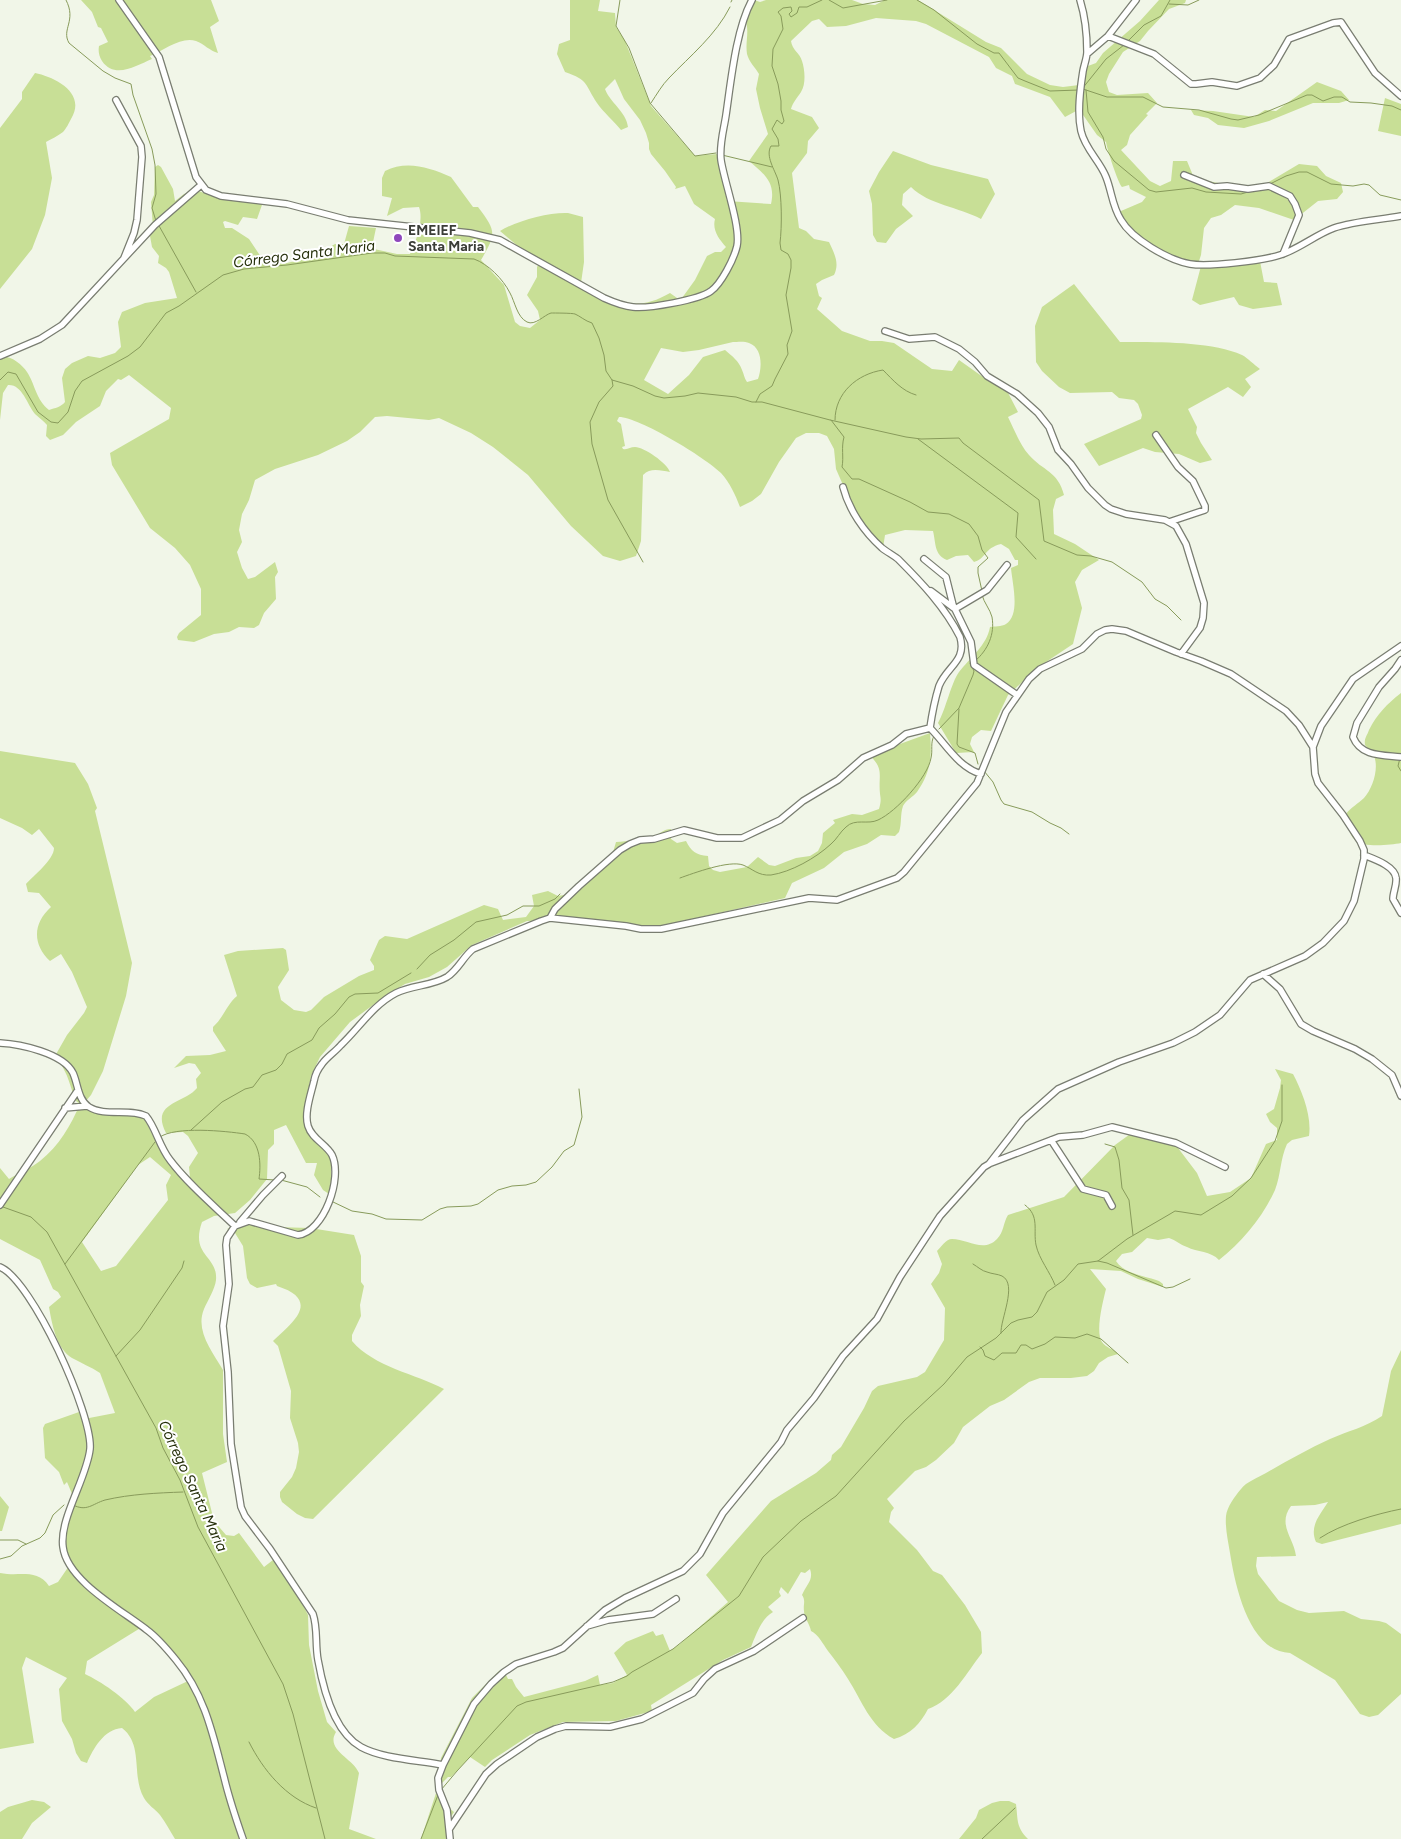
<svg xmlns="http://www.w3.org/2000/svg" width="1401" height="1839" viewBox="0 0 1401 1839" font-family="Figtree,sans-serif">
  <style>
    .green { fill: #c8df96; fill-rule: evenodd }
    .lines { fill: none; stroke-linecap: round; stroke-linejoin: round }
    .stream { stroke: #889b5b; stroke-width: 1 }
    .minor-casing { stroke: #797d71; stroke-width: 8 }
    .minor { stroke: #fff; stroke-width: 5.5 }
    .poi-dot { fill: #8f48bc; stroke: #fff; stroke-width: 2 }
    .labels { text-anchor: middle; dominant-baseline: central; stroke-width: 4; stroke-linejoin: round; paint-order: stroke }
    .poi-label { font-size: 14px; font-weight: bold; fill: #3b3d37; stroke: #fff; text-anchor: start }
    .water-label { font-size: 15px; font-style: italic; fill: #26300b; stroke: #fff }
  </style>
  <rect width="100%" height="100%" fill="#f1f6e8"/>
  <path class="green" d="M81,0H211L219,21L210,27L218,53C210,51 204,44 196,41C182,36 164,50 150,56L152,59C137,65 115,80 102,61C99,56 98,51 99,46L108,42L101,28L98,27L92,12Z
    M570,0H600L598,11L615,13L616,27L625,41L651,106L695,156L717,154L727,201L771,204C776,182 764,174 749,161L768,134L760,108L756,89L759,74C755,67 749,62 747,54C745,41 750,31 745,19L754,0L760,2L766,0H852L863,4L875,5L885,0H918L986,42L1001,48L1027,74L1050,85L1063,87L1079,85L1088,66L1096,63L1103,53L1140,21L1159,0H1186L1185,3L1169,9L1148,31L1140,41L1123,52L1109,74L1106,82L1109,92L1117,95L1148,93L1157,103L1146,114L1148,115L1130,135L1127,145L1121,150L1150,181L1160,186L1171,181L1173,161H1187L1194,178L1237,187L1267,183L1299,164L1317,166L1326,176L1341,183L1343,192L1337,199L1318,201L1294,220L1259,208L1235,205L1221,215L1211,218L1204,228L1201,255L1199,261C1175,268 1125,235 1114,214L1142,202L1146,197L1130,189L1129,185L1122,187C1118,183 1107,149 1106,142L1097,135L1081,112L1078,110L1065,117L1050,97L1015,84L1012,76L996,68L989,57L926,24L916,21L876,18L846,26L827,27L819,19L812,21L791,41C792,50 800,53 802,61C805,70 806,84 801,92C797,98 793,102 791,109L812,117L819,128L808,141L807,153L792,173L799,228L806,231L814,239L829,242C834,253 840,263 834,275L822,280L816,284L819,296L822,298L817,309L842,331L870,341H882L894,343L932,369L952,371L959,360L983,377L1005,387L1018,412L1008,417C1014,429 1020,445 1029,455C1043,471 1058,471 1064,495L1056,499L1053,510L1054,534L1075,544L1099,560L1082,570L1075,582L1082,608L1073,644L1040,666L1008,695L991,731L981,730L972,737L970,744L974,752L956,753L938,723C946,709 951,683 959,672C970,658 987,645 990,627C995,626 1001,627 1006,624C1021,615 1012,582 1011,568L1018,565V560H1015L1009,549L1001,544C984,548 986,559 974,562L968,555L956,556L947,560C934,555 936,543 933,531L905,530L885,535L883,548L873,541L865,524L856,514L849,495L843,485L836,469L834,449L827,436L819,433H806L796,438L779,462L761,494L752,501L740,507C735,494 730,483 721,473C706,458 639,417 619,417L617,421L621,424L625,446L622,447L623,449C628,450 630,447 635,447C644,447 667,463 670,472C661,471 651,467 643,475L641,541L636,556L620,561L603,556L571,526L528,475L493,447L471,433L439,418L429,420L387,416L375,417L360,432L347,441L318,455L275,469L255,480L249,500L242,514L239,530L242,542L237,552L242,568L248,579L255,577L275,562L278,572L275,577L276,599L264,613L259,625L254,628L239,627L229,632L214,634L194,642L178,640L177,637L179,633L201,615V589L190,565L175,548L150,528L112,465L110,453L169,419L171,408L129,375L121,380L118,379L106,391L100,406L76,422L63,435L50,440L46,436L47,425C44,421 39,418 35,414C27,404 22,384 8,385L3,393L0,420V357C9,354 22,364 27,372C35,384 36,400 49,410C55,408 61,407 65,402L62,378L65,369L72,363L88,356L100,358L115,353L121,347L118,322L122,312L145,303L177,298L169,272L166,268L158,263L159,256L152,247L150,236L153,227L151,202L154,195L155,167L158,165L161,167L173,189L175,201L184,194L196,190L212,196L263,202L257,219L243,217L238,225L225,221L223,222L225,228H232L249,239L263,260L283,264L315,256L335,244H344L349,226L376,228L372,247L374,249L397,254H410C416,241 424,221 419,207L403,208L387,216L392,198L382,196V178L385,171C406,160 429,167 451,177L473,207H478C497,232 496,234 481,260L504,285L515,322L520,326L530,328L540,320L538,311L527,295L537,277V267L541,261L526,253L500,231C516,221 549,212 568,213C573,214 578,216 583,217L584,262L581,283C615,300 634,314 670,293L677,298H682L695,280L707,256L715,252H721L726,247C719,239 712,230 715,219L694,204L685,186L675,189L676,187L665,171L651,154L649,149V143L646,133L640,120L624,99L615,79L605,89C610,103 626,111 628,127L621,130C614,121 604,113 597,103C585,85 589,80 565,72L557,54L559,44L570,40ZM733,342C737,342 745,341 749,343C763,348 762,368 758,379L747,382C744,378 744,374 742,370C739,361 732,356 725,350L703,357L689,375L668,394L644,380L661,348L683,352L699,350Z
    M35,73C55,77 87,93 71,119C69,123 66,129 63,132C58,136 51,139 46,142L52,178L45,215L32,249L0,289V128L22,99V92Z
    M1317,82L1341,91L1349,100L1339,103H1313L1269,121L1244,128L1218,125L1208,118L1194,115L1191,110L1213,111L1254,117L1265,110L1276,111Z
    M1385,98L1401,104V136L1378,131Z
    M893,151L931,165L988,179L995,194L981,219C959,207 929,205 911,187L903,194L902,205L913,216L896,229L886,243L877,242L873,235L872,204L869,191L879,172Z
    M1259,256L1264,282L1277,283L1282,305L1253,309L1239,305L1234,297L1200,305L1192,300L1201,266Z
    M1074,284L1120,342C1155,342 1211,341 1242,355C1248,358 1254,365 1260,369L1245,379L1251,387L1243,397L1228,387L1188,409L1197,427L1196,433L1201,443L1212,460L1200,463L1179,454L1155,452L1143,448L1099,466L1084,444L1141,419L1142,415L1138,404L1134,400L1119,398L1112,392L1070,393L1059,387L1042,371L1036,362L1035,326L1042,307Z
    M1401,693V843C1390,845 1363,848 1355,840C1348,834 1348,821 1346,814C1351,807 1358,804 1364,798C1373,788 1380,766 1373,754C1371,751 1367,748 1365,745C1364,738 1367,736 1369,730C1377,714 1387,704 1401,693Z
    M930,733C932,756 931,772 917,792C913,797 906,800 903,806C900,815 902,823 899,832L895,836L881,835L867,844L844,852L824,868L792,883L785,898L657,927L627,928L590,920L527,921L472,945L447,967L429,977L405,984L384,997L350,1022L320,1057L311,1076L304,1115L306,1126L327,1151L331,1160V1182L329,1194L323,1190L314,1175L317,1163H306L286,1125L274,1130V1144L268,1150L267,1179L250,1200L235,1213L214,1216L202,1222C190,1256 218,1255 216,1280C215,1289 208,1300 204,1309C195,1331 212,1351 223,1370V1434L227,1462L202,1473L214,1521L226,1535L234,1536L239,1533L264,1567L273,1560L298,1595L308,1615L309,1645L318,1691L327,1722L336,1732C325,1750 353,1758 359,1773L349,1829L376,1839H175C170,1831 166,1823 160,1815C155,1809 148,1805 144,1798C131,1776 144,1745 122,1728C104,1729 93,1749 87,1763L81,1761L76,1753L72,1739L62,1721L59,1689L67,1678L26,1657L22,1668L34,1743L0,1749V1573C19,1577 37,1568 49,1586L58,1582L71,1563L63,1540L75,1501L67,1482L64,1485L59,1472L45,1458L43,1428L45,1424L79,1412L80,1415L82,1414L84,1419L115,1413L100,1373C91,1367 81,1363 72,1358C56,1348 52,1324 49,1307L61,1297L58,1292L53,1289L40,1260L0,1239V1168L9,1179C19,1173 31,1168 40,1161C59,1146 71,1125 80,1104L76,1101C68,1081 69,1074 55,1056L67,1035L84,1013L87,1007L72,972L61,954L50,961C32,944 33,923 51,907L39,893L28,892L26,884C33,876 54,860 54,848L39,829L32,835L22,828L0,818V751L75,763L88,784L97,808L95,811L132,963L126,996L103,1071L91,1095L85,1102L81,1104L92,1108L142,1114L156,1142L171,1165L186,1182L190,1178L189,1167L198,1153L188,1136L183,1132L166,1133C150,1102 184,1104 197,1088L196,1079L201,1073L195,1064L189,1063L174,1068L186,1056L210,1055L226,1051L213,1031V1027C224,1017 227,1004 237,996L224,955L238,951L283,948L286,950L289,970L278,987L281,1000L294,1010L306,1012L311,1010L324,997L359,976L374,970V966L370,960L379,940L385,936L407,939L484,905L498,909L503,920L526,917L534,906L532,895L548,891L558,896L564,895L611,859L616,842C628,841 641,841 653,837C659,834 664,829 671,829V839L677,843L686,841C691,851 696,855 708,856L709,866L713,870L720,872L747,867L758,857L769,865L775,866L796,858L810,856L818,851L822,843L823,833L835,823L833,820L852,814L862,815L879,809C881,802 881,800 880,794C878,774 885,769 868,754L889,748ZM150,1157L171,1175L166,1185L168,1200L116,1266L101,1271L82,1242L138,1165ZM142,1627C160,1643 176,1660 188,1681L154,1697L135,1712C126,1698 100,1681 85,1674L87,1661Z
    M1275,1069L1293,1074C1302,1091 1312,1116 1309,1136L1292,1140L1287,1144C1280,1159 1281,1175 1275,1190C1263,1217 1242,1242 1219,1260C1211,1251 1197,1252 1187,1247C1180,1245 1176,1240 1169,1238L1158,1240L1147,1238L1132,1252L1122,1254L1116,1261C1124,1274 1146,1276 1159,1281L1163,1284V1287L1138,1279L1121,1271L1090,1269L1106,1289C1103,1301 1095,1332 1102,1342C1106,1348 1114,1349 1118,1354L1108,1357L1099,1363L1094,1371L1087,1376L1071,1378H1040L1029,1382L1004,1400L990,1406L963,1427L954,1443L936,1460L926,1467L915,1471L887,1499L894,1508L891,1512L889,1522L917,1550L933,1571L942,1575L965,1605L981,1632L982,1653C967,1672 952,1701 928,1709C920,1724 911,1734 894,1739C870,1726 862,1701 848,1679C842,1669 835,1660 828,1651C823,1644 818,1634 811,1631C810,1624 804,1618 804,1611C803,1604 806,1601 802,1595C806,1585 814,1580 810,1569L805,1573L801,1572L788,1594L781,1587L779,1592L781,1596L768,1607L773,1612C761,1619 756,1635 751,1647L723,1660L651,1705L652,1711L616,1721L563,1722L530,1735L492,1760L485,1767L470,1757L451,1777H448L442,1783H438L441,1758L472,1698L499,1671L503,1669L508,1679H512L516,1687L524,1697L585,1681L598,1675L600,1685L613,1683L627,1675L614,1653L626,1642L653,1631L656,1636L663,1634L670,1651L680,1644L728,1602L706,1575L771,1501L816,1473L831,1460L832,1455L841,1447L864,1408L872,1391L878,1386L917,1377L925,1372L944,1340L945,1308L931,1284L939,1273L942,1264L937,1251C941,1247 946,1239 952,1239C967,1239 984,1253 997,1239C1004,1232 1003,1223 1008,1215L1064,1197L1115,1145L1133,1132L1172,1140L1197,1173L1207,1196L1230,1192L1251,1178L1266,1144L1277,1140V1128L1270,1122L1266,1114L1274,1109L1280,1088L1281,1080Z
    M247,1222L275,1227L310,1228L354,1235L361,1256V1282L364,1286L360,1305L361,1316L352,1335V1341C374,1367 416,1374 444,1389L313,1519L305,1518L297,1514L282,1502L280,1497V1492L292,1477L296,1468L299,1452L298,1443L290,1418L291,1391L278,1346L273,1341C294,1322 321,1300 277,1286L276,1284L257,1288L250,1284L247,1278L243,1246L235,1233L227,1229Z
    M1401,1350V1524L1322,1544L1316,1542C1309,1526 1320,1515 1328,1502L1315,1505L1291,1506C1277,1525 1294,1538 1296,1556L1257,1557L1256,1566L1258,1574L1279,1601L1297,1610L1309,1613L1344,1611L1361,1619L1379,1621L1386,1623L1401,1634V1694L1378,1715L1369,1717L1360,1714L1335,1680L1290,1653C1249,1652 1235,1585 1230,1553C1228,1541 1225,1528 1226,1516C1227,1507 1235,1496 1241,1489C1246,1482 1259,1477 1266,1473C1287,1461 1308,1449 1330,1439C1348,1431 1366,1427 1382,1416L1391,1371Z
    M0,1496L9,1507L2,1531H0Z
    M436,1793L442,1802L454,1812L448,1822L447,1839H421Z
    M32,1800L44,1802L51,1807L32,1823L22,1839H0V1812L8,1807Z
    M1000,1801H1009L1016,1804C1018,1820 1016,1827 1028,1839H959L976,1818L979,1810L992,1803Z"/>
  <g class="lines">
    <path class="stream" d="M66,0C77,21 61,29 69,43L103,71L115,78L131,84L133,95L152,149L155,165L156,194L152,208L156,221
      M620,0L616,26L629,48L650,103L695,156L716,153
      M829,0L843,8L887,0
      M917,0L934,10L977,44L994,53H999L1018,78L1025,81L1050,91L1079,90
      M731,2L732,0
      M1169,4L1188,5L1199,0
      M1127,42L1144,25L1161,16L1170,0
      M1082,89L1106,59L1124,45
      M1083,89L1107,97H1143L1163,107L1199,110L1231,119L1238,120L1259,115L1307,95H1312L1323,101L1334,97H1342L1350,102L1371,103L1392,106L1401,110
      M1086,90L1088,112L1103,137L1106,149L1114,161L1149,190L1156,192L1192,188L1206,192L1241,194L1248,192
      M651,103C657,94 662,85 669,78C690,56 716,35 730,7
      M722,155L772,167
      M1270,184L1286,176L1299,172H1307L1331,184L1353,186L1364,184L1369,185L1380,195L1401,200
      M158,224L196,292
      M0,380L8,372L16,374L38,412L51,422L58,423L68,412L75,391L82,381L128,356L140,347L166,313L179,306L223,275L244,269L287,265L372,253H385L395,256L474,259C488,264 503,279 510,293C515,302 517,317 527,322C535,326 544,315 551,313C554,313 572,313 575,314C580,316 585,321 592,323L599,338L604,355L606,371L612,380L633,386L655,396L664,398L685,396L698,393L736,397L752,402H762L830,420L906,437L921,439L959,438L963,443L1039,500L1044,541L1077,555L1091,556L1112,562L1142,582L1155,599L1167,606L1181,620
      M612,380L613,386L599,402L590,422L592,444L608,500L643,562
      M756,402L760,394L772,386L775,379L788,354L787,345L792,331L786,295L791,268V260L788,254L781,250L780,243C782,227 782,195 778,180C775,170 765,156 771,146H779L778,139L772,129L777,120L782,124L784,121L781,110V101L778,84L772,66L773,49L783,29L781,16L778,12L783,8L791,7L792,11L789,14L791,17L797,13L799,7H807L822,0
      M831,420L844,437C841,448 844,457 842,467L852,479H859L910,502L928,512L949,514L969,524L978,536L982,550L988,558L978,567V573L982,591
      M835,420C835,393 857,374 883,370C893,380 902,391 916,395
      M918,439L1018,513L1016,537L1036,559
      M975,661C988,650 995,634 992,617C990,609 984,603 982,595
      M959,709L957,744L959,747L975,753L978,764
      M939,729L959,708L973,675L974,671L970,663H972
      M1400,758L1398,766L1401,771
      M984,771L993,782L1001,800L1004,804L1032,812L1050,823L1061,828L1069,834
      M680,878C694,873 729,860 743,865C753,869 758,876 771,875C791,872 816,858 831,844C837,839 840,832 846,827C855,818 868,825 878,820C896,812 928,777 931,758C933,750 930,743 934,736
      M417,969L430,955L454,940L476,922L507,915L523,906H539L555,899L560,894
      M191,1130L222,1102L245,1089L253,1087L262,1075L276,1070L282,1064L287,1054L312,1040L319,1028L335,1014L349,997L355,994L378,993L411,973
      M160,1137C175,1126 226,1131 245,1134C261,1142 261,1165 259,1179L275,1180
      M1105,1144L1115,1147L1119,1160L1122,1188L1129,1200L1133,1235
      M281,1180L307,1187L320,1197
      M331,1201L352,1211L372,1214L386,1219L422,1220L440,1209L447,1207L471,1206L478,1204L498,1190L512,1186L526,1185L536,1182L552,1167L564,1151L574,1145L582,1117L579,1089
      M1025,1205C1040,1216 1033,1230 1036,1245C1039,1259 1050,1272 1055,1285
      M3,1207L31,1217L47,1232L156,1428L163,1448L180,1480L198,1527L283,1684L293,1714L325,1839
      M1098,1261L1107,1263L1166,1288L1173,1287L1190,1279
      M65,1264L155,1142
      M973,1264C978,1267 982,1271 987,1272C992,1274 998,1274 1002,1276C1018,1284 1000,1320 1001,1333
      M980,1347L983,1350L985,1356L994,1360L1002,1353H1016L1021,1345H1026L1032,1349L1045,1344L1055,1337L1075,1338L1087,1334L1101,1339L1128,1363
      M116,1356L140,1330L182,1268L184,1261
      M73,1505C87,1512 92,1504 105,1500C131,1494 157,1493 183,1492
      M1320,1538C1341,1524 1376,1514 1401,1509
      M0,1540H18L26,1544
      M0,1559L11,1556L22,1546L40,1538L45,1533L53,1515L64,1505
      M249,1742C263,1770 286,1798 316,1808
      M441,1790L457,1771L517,1706L526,1702L613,1682L627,1676L632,1672L673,1649L739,1596L763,1557L801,1521L836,1496L904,1421L944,1384L967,1357L996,1338L1011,1323L1018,1320L1032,1317L1037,1312L1047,1292L1064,1280L1078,1264L1098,1261L1127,1239L1170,1214L1175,1211L1182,1212L1201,1215L1232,1196L1251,1178L1275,1141L1282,1121V1085
      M421,1839L438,1795
      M982,1839L1015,1808"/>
    <defs>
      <path id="minor" d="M119,0L159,57L196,177L206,190L221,196L287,204L348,220L470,233L500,240L604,298C613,302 622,306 633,307C647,309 699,300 711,291C721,284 734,259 737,246C741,227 724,181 721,160C719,145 724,129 726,115C731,81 736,29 752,0
        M1080,0C1085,16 1087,35 1087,52C1087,58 1084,65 1083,71C1080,90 1077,112 1081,131C1085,149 1100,161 1106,177C1112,192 1112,206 1121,220C1132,239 1168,260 1190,264C1208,267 1262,261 1280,255C1299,249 1315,235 1334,228C1355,221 1379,220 1401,216
        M1108,36L1154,54L1191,84H1196L1212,82L1237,86L1260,78L1274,65L1289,39L1333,23L1341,22L1375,73L1401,96
        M1087,54L1108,36L1136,0
        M116,100L141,146L142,157L137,220L134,233L124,258
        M1184,175L1214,187L1227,186L1248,189L1269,186L1290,196L1295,204L1299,215L1283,254
        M885,331L909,339L935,337L959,349L975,362L987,376L1017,394L1038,413L1049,427L1058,450L1071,464L1088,488L1105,505L1111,509L1126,514L1165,520L1176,526L1186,544L1204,603L1203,618L1200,628L1181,654
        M0,356L40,339L62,325L155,225L201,185
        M1156,435L1178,467L1193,481L1205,506V510L1169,522
        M843,487C849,510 864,532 882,548C887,552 893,555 898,559C921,582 945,607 960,637C967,661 947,666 939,686C935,699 932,714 930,728
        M924,559L946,577L953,605L971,642L974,665L1017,695
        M931,591L955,609L987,590L1007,565
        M1401,660L1395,669L1379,687L1357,723L1353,737C1361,757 1383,755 1401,757
        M930,728C946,744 958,767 981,774
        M1364,855C1374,859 1395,866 1396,878C1397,885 1393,892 1393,899L1401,913
        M550,918L555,909L579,886L620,850L630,844L640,840L654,839L684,830L717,838H742L780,820L803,801L838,780L863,758L892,745L906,734L930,728
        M1263,974L1280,989L1301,1024L1313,1031L1355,1049L1372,1059L1392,1075L1401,1096
        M0,1043C20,1044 63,1053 73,1073C78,1084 78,1100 89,1107C105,1117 129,1108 146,1116C156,1128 159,1146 170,1160C188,1184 213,1205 235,1226
        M65,1108L87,1106
        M1051,1140L1083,1189L1106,1195L1112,1206
        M991,1163L1059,1137L1083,1135L1112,1127L1176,1143L1225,1167
        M0,1205L78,1090
        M240,1222L263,1195L282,1176
        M0,1267C32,1280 93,1415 90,1449C87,1478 59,1519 63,1547C67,1581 123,1611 147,1630C158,1638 167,1649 176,1660C205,1695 213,1735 224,1777C229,1798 236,1819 243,1839
        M587,1626L608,1620L653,1614L676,1599
        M443,1765C418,1760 383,1759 361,1747C334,1732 323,1688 318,1660C315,1644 318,1629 313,1614L270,1549L245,1516L241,1507L231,1444L228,1372L223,1326L229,1284L226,1245L227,1238L235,1226L249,1221L298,1235C324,1232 343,1178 332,1155C326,1144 312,1139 308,1126C304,1113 311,1094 314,1081C315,1075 318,1069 322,1064C327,1057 335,1052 341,1045C359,1028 373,1005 396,993C412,985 432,986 447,977C458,970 463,957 473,949L541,921L550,918L626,926L641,929H661L809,898L837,900L897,878L904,872L977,783L1006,712L1029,679L1040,669L1082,649L1097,634L1105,630L1112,629L1126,631L1176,652L1201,661L1231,674L1286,711L1299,725L1313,747
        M450,1828L486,1774L497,1764L537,1737L555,1729L566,1726L610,1727L642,1719L693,1693L704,1679L715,1669L754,1651L803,1618
        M450,1839L447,1810L439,1790L438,1778L443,1765L474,1704L491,1684L504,1672L516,1664L554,1652L563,1648L605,1610L625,1598L683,1571L700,1554L723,1513L781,1442L787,1430L814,1398L843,1356L877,1319L900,1277L940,1216L984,1167L989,1164L1023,1120L1058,1089L1119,1062L1173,1043L1195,1032L1220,1015L1250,980L1305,956L1323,943L1344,921L1354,901L1364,859V850L1360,841L1343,815L1318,783L1315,774L1313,747L1321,726L1353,679L1401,646"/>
    </defs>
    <use href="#minor" class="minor-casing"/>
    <use href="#minor" class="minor"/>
  </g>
  <circle class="poi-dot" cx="398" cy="238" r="5"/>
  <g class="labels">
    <g class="poi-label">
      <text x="408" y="230">EMEIEF<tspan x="408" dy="16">Santa Maria</tspan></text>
    </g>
    <g class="water-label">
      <text transform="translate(304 254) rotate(-7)">Córrego Santa Maria</text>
      <text transform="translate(193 1486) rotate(65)">Córrego Santa Maria</text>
    </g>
  </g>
</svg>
